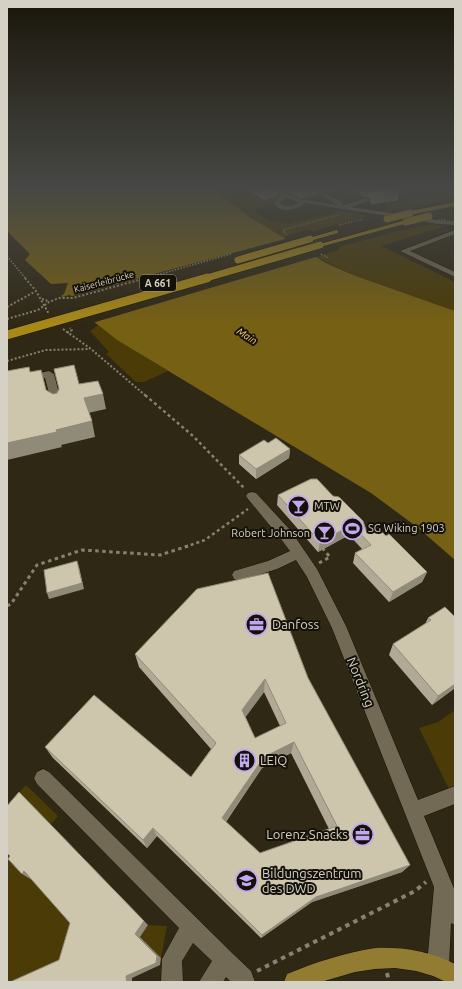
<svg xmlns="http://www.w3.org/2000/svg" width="462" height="989" viewBox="0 0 462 989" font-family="Ubuntu,sans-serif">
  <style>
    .green { fill: #4a3b07 }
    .water { fill: #766013 }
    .pier { fill: #2f2814 }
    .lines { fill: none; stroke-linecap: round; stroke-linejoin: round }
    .minor-casing { stroke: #171101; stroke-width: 1 }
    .major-casing { stroke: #171101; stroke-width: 1 }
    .highway-casing { stroke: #171101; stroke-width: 1 }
    .path-far4 { stroke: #878172; stroke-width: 1.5; stroke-dasharray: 1.5 1.5; stroke-linecap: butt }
    .path-far3 { stroke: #878172; stroke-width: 2; stroke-dasharray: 2 2; stroke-linecap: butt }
    .path-far2 { stroke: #878172; stroke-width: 2.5; stroke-dasharray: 3 3; stroke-linecap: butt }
    .path-far1 { stroke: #878172; stroke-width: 3; stroke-dasharray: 3.5 3.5; stroke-linecap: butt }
    .path { stroke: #878172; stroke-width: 4; stroke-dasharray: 4.5 4.5; stroke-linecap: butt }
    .minor { fill: #726a54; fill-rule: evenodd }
    .major { fill: #927c31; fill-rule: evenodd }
    .highway { fill: #a78819; fill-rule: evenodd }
    .highway-bridge-far1-casing { stroke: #171101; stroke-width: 8; stroke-linecap: butt }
    .highway-bridge-casing { stroke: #171101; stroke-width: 10; stroke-linecap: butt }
    .path-bridge-far1 { stroke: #878172; stroke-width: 1.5; stroke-dasharray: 1.5 1.5; stroke-linecap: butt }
    .path-bridge { stroke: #878172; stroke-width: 2; stroke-dasharray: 2 2; stroke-linecap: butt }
    .highway-bridge-far1 { stroke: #a78819; stroke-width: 7 }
    .highway-bridge { stroke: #a78819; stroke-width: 9 }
    .wall { fill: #b1a995; fill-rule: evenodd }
    .shaded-wall { fill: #908a79 }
    .building { fill: #cec5ad; stroke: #908a79; fill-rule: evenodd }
    .labels { text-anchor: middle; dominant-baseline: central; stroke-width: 4; stroke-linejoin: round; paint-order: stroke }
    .far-street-label { font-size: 9px; fill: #d5d1c5; stroke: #141109 }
    .shield { fill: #141109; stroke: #9b978d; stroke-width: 1 }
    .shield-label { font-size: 10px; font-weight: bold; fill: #d5d1c5 }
    .far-water-label { font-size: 10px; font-style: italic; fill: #f9da7d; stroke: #141109 }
    .poi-label { font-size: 11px; fill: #d5d1c5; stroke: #141109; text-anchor: start }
    .near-poi-label { font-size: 13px; fill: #d5d1c5; stroke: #141109; text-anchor: start }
    .near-street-label { font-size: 13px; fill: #d5d1c5; stroke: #141109 }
  </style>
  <rect width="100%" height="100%" fill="#2f2814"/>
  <path class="green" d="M209,187H256L278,198L273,204L253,210L268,220L288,224L342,211L368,216L313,231L307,230L285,236V239L241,212Z
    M455,191V198L386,211V207L388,204L411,200L409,198Z
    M436,224L442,227L381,246L455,282V311L353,275L316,257L339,250V247C371,238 403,229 436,224Z
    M98,325L117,340L168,371L144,382H136L106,354L109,352L90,331Z
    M455,710V790L449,789L419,728L438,722Z
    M26,785L58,816L50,825L7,827V806Z
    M7,848L83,932L72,953L24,982H7Z
    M148,925L167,926L161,958L140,937Z"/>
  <path class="water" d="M7,187H35L45,195L46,193L39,187H209L251,218L326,263L353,275L455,311V560L417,527L371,493L117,340L61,296L64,294L68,283L51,284L25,260L30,254L7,231Z"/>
  <path class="pier" d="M285,237L319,256L92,323L60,298L69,295L72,296L285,239Z"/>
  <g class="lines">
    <defs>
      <path id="minor" d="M264,187H272L301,199L337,205L312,190L317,189L340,201L344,205L367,198L370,200L369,201L351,207L438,220L455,221V225L438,224L304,203L302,206C293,210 278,214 274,202L280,196ZM285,198L298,202L297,204L291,206L282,205L280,202Z
        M455,230V234L410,251L455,272V277L400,251Z
        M49,371L54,374L62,405L61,407L57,408L52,405L45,378L7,386V380Z
        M252,492L256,493L291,531L317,569L346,626L418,800L455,786V804L424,816L455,891V925L451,923L449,965L445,972L438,976L431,972L427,965L434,887L332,628L307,577L296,560L277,569L239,581L234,579L232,575L234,571L268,561L290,551L281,539L248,499L246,496L248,493Z
        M43,769L49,772L232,953L251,971L255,982H231L226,977L223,982H199L212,961L193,943L182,961L183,982H161L162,959L179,928L37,784L34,778L37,772Z"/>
      <path id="major" d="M375,948C404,947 429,951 455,964V982H446L433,976L416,971L395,968L375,969L355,972L321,982H284L287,974C316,962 344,953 375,948Z"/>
      <path id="highway" d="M455,202V206L410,215L407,213L410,211Z
        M406,220L409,222L408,223L320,247L316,245Z
        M336,230L338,231V233L310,241L306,239Z"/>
    </defs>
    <use href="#minor" class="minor-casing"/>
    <use href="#major" class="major-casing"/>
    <use href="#highway" class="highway-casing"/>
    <path class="path-far4" d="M339,225L363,219
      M287,235L283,231L286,229L339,215
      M321,254L328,258
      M7,256L26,279"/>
    <path class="path-far3" d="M25,278L36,291L49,314
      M42,299L46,300L48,303
      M7,307L36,291
      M7,319L38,310
      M63,329L91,349L146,396
      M67,333L72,330L70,328
      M7,361L46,350L90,349"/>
    <path class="path-far2" d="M145,395L193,436L245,489
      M185,547L205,540L248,509"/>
    <path class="path-far1" d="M319,563L330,557L323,549
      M7,606L11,604L37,565L82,550L160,555L188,546"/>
    <path class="path" d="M257,971L415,891L426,882
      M387,973L389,982"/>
    <use href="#minor" class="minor"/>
    <use href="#major" class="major"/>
    <use href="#highway" class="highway"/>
    <defs>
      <path id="highway-bridge-far1" d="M387,219L410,213
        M406,222L429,216
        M238,260L310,239
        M203,279L320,245"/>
      <path id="highway-bridge" d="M7,335L207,278"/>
    </defs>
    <use href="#highway-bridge-far1" class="highway-bridge-far1-casing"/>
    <use href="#highway-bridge" class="highway-bridge-casing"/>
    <path class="path-bridge-far1" d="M438,220L445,219
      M143,279L231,254"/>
    <path class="path-bridge" d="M38,310L49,302L59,298H73L146,278"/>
    <use href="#highway-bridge-far1" class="highway-bridge-far1"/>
    <use href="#highway-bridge" class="highway-bridge"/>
  </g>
  <path class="wall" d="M250,187H270L277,191V196L264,200L250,191Z
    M276,187H346L326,192L318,188L317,195L301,198Z
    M350,187H391L398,200L372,204L370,202L371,199L368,197H364Z
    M268,443L290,449L289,458L256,479L239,464V455Z
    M311,479L367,533L386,536L427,572L422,582L389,602L353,563L355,553L362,549L349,535L318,552L277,505L278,495Z
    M445,607L455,688L432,705L389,655L393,644L425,624L428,618Z
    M135,654L308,678L410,865L402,872L312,902L261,938L157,836L147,848L53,758L45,747L191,777L211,749L139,667ZM264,692L280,726L255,738L245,717ZM291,753L329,829L260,853L226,822L262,768Z"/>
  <path class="shaded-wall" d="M311,187H318L317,195L301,198L302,189Z
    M327,187H346L326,192Z
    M369,188L368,197H364L365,189Z
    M277,191V196L264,200V194Z
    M399,191L398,200L372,204L374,195Z
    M103,394L106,409L88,413L84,398Z
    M92,421L95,437L61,445L62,447L7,460V443L56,430Z
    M290,449L289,458L256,479V469Z
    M352,525L349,535L318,552L320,542Z
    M77,561L79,567L84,589L49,599L47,593Z
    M427,572L422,582L389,602L393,592Z
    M265,679L264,692L242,722V710Z
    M455,684V688L432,705L438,696Z
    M294,742L291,753L262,768L222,827V818L264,757Z
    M29,802L148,925L140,937L161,958L160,965L132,978V982H127L126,976L135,934Z
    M153,828L157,836L147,848L143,840Z
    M410,865L402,872L312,902L261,938L262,935L316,897Z
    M24,871L32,880L22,874Z"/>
  <path class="building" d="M251,187H270L277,191L264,194Z
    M298,187H313L302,189Z
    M363,187H391L399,191L374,195L372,193V190L369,188L365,189Z
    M74,365L79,384L98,381L103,394L84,398L92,421L56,430L57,432L7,443V371L29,367L30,372L41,370L46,390L53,394L57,393L59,389L54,369Z
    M276,438L290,449L256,469L239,455L264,440L268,443Z
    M311,479H317L333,496L339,497L363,521L367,533L377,527L386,536L389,534L427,572L393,592L355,553L371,545L352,525L320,542L278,495Z
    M77,561L82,583L47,593L44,570Z
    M268,573L308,678L410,865L316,897L262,935L153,828L143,840L45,747L94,695L191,777L216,743L135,654L197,589ZM265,679L286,723L255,738L242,710ZM294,742L337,826L260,853L222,818L264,757Z
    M445,607L455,617V684L438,696L393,644L431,620L428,618Z
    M19,792L144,921L135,934L157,956L156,963L126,976L127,982H10L59,960L70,923L24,871L22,874L8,859L10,856L7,853V806Z"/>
  <linearGradient id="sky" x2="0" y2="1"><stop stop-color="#1a160b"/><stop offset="0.58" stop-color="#474845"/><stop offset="1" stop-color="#474845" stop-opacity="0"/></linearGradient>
  <rect width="462" height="325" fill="url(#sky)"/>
  <defs>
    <symbol id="bar-ring" viewBox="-11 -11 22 22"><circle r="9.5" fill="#141109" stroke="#c4a7f1" stroke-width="1.5"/><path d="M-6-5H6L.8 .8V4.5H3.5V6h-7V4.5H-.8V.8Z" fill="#c4a7f1"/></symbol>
    <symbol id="stadium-ring" viewBox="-11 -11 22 22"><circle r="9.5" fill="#141109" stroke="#c4a7f1" stroke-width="1.5"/><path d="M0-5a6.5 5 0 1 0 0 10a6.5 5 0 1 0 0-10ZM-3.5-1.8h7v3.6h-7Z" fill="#c4a7f1"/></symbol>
    <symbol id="office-ring" viewBox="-11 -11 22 22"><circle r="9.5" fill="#141109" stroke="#c4a7f1" stroke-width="1.5"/><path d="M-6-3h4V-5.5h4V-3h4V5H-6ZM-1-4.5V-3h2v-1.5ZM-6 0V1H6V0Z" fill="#c4a7f1"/></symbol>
    <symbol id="building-ring" viewBox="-11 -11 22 22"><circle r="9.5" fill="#141109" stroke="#c4a7f1" stroke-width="1.5"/><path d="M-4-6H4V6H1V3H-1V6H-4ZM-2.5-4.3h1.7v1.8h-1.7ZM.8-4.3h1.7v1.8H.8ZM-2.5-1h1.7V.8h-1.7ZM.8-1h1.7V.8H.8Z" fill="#c4a7f1"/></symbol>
    <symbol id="university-ring" viewBox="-11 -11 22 22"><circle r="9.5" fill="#141109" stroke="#c4a7f1" stroke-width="1.5"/><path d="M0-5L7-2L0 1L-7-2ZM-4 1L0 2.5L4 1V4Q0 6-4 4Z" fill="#c4a7f1"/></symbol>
  </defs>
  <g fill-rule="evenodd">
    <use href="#bar-ring" x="286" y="494" width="25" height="25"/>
    <use href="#stadium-ring" x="340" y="516" width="25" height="25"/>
    <use href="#bar-ring" x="312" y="520" width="25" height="25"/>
    <use href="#office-ring" x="244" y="612" width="25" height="25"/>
    <use href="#building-ring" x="232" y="748" width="25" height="25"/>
    <use href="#office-ring" x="350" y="822" width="25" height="25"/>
    <use href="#university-ring" x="234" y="868" width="25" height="25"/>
  </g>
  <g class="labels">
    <g class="far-street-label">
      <text transform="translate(104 282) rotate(-15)">Kaiserleibrücke</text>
    </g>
    <rect class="shield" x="140" y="275" width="36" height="16" rx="3"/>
    <g class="shield-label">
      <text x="158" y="283">A 661</text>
    </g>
    <g class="far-water-label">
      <text transform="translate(247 336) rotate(33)">Main</text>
    </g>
    <g class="poi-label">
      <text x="314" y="506">MTW</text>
      <text x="368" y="528">SG Wiking 1903</text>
      <text x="310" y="533" text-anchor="end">Robert Johnson</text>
    </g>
    <g class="near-poi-label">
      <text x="272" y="624">Danfoss</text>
      <text x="260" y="760">LEIQ</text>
      <text x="348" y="834" text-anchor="end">Lorenz Snacks</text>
      <text x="262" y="873">Bildungszentrum<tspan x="262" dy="15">des DWD</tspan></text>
    </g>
    <g class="near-street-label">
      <text transform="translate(361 682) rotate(68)">Nordring</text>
    </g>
  </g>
  <rect width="462" height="989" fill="none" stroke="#d5d1c5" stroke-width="16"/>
</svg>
